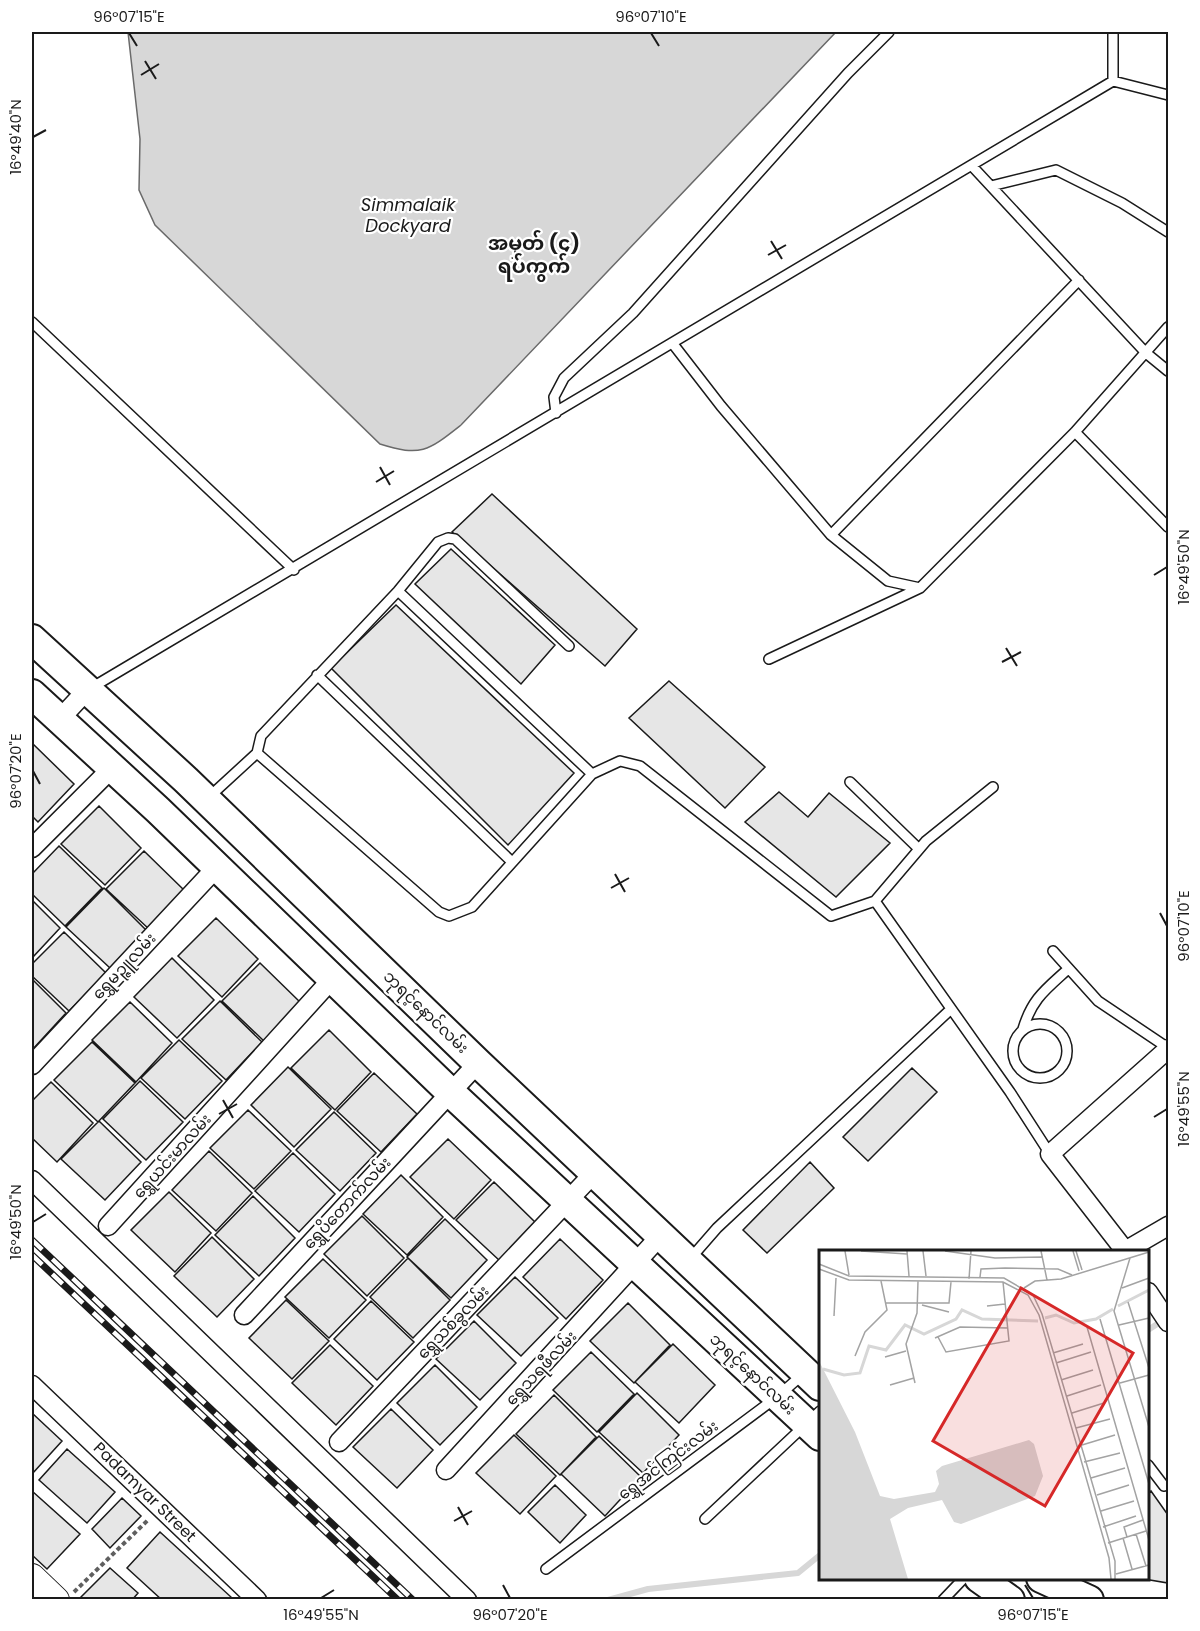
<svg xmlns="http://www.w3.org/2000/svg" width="1200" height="1631" viewBox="0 0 1200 1631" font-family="Poppins,'Noto Sans Myanmar',sans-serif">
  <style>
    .water { fill: #d7d7d7; stroke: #6a6a6a; stroke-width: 1.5 }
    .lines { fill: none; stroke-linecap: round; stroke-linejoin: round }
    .stream { stroke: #d7d7d7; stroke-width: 6 }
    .building { fill: #e6e6e6; stroke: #1a1a1a; stroke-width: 1.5 }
    .lane-casing { stroke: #1a1a1a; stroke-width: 12 }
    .street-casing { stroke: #1a1a1a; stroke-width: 21 }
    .secondary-casing { stroke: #1a1a1a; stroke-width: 28 }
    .primary-casing { stroke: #1a1a1a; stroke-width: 32 }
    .path { stroke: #5f5f5f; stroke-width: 4; stroke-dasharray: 4.5 3; stroke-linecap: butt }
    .lane { stroke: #fff; stroke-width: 9 }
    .street { stroke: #fff; stroke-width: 18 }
    .secondary { stroke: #fff; stroke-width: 26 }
    .primary { stroke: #fff; stroke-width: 28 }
    .rail-casing { stroke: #1a1a1a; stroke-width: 7 }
    .rail { stroke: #fff; stroke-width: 4.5; stroke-dasharray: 14; stroke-linecap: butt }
    .ticks { fill: none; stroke: #1a1a1a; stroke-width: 2 }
    .labels { text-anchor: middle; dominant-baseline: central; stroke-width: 4.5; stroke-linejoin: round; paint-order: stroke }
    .street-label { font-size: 16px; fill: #1a1a1a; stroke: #fff }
    .water-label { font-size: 18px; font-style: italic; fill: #1a1a1a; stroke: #fff }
    .quarter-label { font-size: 20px; font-weight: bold; fill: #1a1a1a; stroke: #fff }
    .inset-river { fill: none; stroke: #d7d7d7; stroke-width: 3 }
    .inset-road { fill: none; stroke: #a3a3a3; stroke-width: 1.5 }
    .view { fill: #d62828; fill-opacity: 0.15; stroke: #d62828; stroke-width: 3 }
    .inset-edge { fill: none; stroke: #1a1a1a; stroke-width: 3 }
    .neatline { fill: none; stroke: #1a1a1a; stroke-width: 2 }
    .ticks-label { font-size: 15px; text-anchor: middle; fill: #1a1a1a }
  </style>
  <rect width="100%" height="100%" fill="#fff"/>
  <path class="water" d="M128,32H836L461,425C428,451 421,457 380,444L155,225L139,190L140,139Z"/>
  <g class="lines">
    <path class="stream" d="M1148,1330L1165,1319
      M608,1600L648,1589L798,1573L820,1555"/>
  </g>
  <path class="building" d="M492,494L637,629L605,666L452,532Z
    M451,549L555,645L521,684L415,584Z
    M396,605L574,773L508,845L331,668Z
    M669,681L765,767L725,808L629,718Z
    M32,743L74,784L38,822L32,816Z
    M779,792L808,817L829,793L890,843L836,897L745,822Z
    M99,806L141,848L105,885L61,844Z
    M59,846L102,888L65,926L32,894V874Z
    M144,851L186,892L150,930L106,889Z
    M104,888L146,930L110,968L66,927Z
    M32,900L60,928L32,958Z
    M216,918L258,959L222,997L178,956Z
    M64,932L106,973L69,1011L32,976V964Z
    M172,958L214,1000L177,1038L134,997Z
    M260,963L302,1004L266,1043L222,1001Z
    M32,979L66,1013L32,1050Z
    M220,1001L262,1042L226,1080L182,1039Z
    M130,1002L172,1043L136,1082L92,1040Z
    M329,1030L371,1072L335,1110L291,1068Z
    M179,1040L222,1081L185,1119L141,1078Z
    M92,1042L135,1083L98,1122L54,1080Z
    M288,1067L331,1109L294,1147L251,1105Z
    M912,1068L937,1092L868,1161L843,1137Z
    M374,1073L417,1114L381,1152L337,1111Z
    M140,1081L183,1122L146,1160L103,1119Z
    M51,1082L93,1123L57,1162L32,1138V1101Z
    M248,1110L291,1151L254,1189L210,1148Z
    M334,1112L376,1153L340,1191L296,1150Z
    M99,1121L141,1162L105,1200L61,1159Z
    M448,1139L491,1180L454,1219L410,1177Z
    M209,1151L252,1193L216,1231L172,1190Z
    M293,1153L335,1194L299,1232L255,1191Z
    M810,1162L834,1188L767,1253L743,1230Z
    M401,1175L443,1217L407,1255L363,1214Z
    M494,1182L536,1223L500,1261L456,1220Z
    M169,1192L211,1233L175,1272L131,1230Z
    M253,1196L295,1238L259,1276L215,1235Z
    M362,1216L404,1258L367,1296L324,1254Z
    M445,1219L487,1260L451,1298L407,1257Z
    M212,1237L254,1279L217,1317L174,1276Z
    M560,1239L603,1280L566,1319L523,1277Z
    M408,1258L450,1300L413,1338L370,1297Z
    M323,1259L366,1300L329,1338L285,1297Z
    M515,1277L558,1318L521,1356L477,1315Z
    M286,1300L329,1341L292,1379L249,1338Z
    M371,1301L414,1342L377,1380L334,1339Z
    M628,1303L670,1345L634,1383L590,1341Z
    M474,1321L516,1363L480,1400L436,1359Z
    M673,1344L715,1385L679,1423L635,1382Z
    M330,1345L373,1386L336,1425L292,1383Z
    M591,1352L634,1394L597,1432L553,1390Z
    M435,1365L477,1407L440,1445L397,1403Z
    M637,1393L679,1435L643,1473L599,1432Z
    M554,1395L596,1437L560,1475L516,1434Z
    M391,1409L433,1450L397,1488L353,1447Z
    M32,1413L62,1441L32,1474Z
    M514,1435L556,1476L520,1514L476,1473Z
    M599,1436L641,1477L605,1516L561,1474Z
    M67,1449L115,1492L87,1523L39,1480Z
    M555,1485L586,1515L560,1543L528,1512Z
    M32,1491L80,1534L47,1569L32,1555Z
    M1151,1491L1168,1515V1583L1138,1578H1148V1494Z
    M122,1498L141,1516L110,1548L92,1529Z
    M160,1532L231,1597L229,1600H162L127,1568Z
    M110,1568L138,1593L132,1600H78Z"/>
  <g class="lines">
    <defs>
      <path id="lane" d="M1113,32V81
        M972,166L1146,353L1168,371
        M991,186L1056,170L1122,203L1168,232
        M32,322L294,570
        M673,344L721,406L831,535L888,581L920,588
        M556,413L554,397L564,378L633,313L848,73L889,32
        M1075,432L1168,527
        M831,535L1079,280
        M398,591L592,774
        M569,646L455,539L448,538L438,542L398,591L261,736L257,753L439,912L449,916L472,907L592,774L620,761L640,766L831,916L875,901L926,841L993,787
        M769,659L920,588L1075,432L1168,327
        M317,675L512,862
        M91,688L1113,81L1168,95
        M850,782L919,849
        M208,798L257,753
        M875,901L1010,1092L1050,1154
        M1053,951L1098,1001L1168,1048
        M1013 1051a27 27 0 1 1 54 0a27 27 0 1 1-54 0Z
        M1023,1029C1032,999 1045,990 1067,970
        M690,1259L717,1228L950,1010
        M1148,1465L1164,1486
        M705,1519L820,1411
        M546,1569L777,1397L802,1375
        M943,1600L964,1578"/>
      <path id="street" d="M59,720L86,691
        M32,848L113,767
        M32,1065L216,868
        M32,1180L467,1600
        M108,1226L332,979
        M1125,1251L1168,1226
        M1126,1252L1050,1154L1168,1049
        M1148,1292L1168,1322
        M244,1315L478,1063
        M32,1385L257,1600
        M339,1442L595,1172
        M446,1470L662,1234"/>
      <path id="secondary" d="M32,1577L56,1600"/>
      <path id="primary" d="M32,639L186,780L478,1063L820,1386
        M32,694L158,810L450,1092L820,1436
        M979,1578L1010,1600
        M1041,1578L1089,1600"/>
    </defs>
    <use href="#lane" class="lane-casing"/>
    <use href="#street" class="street-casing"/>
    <use href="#secondary" class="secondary-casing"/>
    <use href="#primary" class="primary-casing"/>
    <path class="path" d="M74,1592L148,1520"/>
    <use href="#lane" class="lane"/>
    <use href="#street" class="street"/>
    <use href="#secondary" class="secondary"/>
    <use href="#primary" class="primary"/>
    <defs>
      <path id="rail" d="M32,1240L413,1600
        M32,1255L398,1600"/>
    </defs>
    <use href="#rail" class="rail-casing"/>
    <use href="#rail" class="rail"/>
  </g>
  <path class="ticks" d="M129,33L137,46M651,33L659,46M145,61L156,79M141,75L159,64M33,137L46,130M771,241L782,259M768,255L786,245M380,467L390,485M376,482L394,471M1154,575L1167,567M1006,648L1017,666M1002,662L1021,652M33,771L40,784M615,874L625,892M611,888L629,878M1160,913L1167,926M223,1100L233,1118M219,1114L237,1104M1154,1117L1167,1109M33,1222L46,1214M458,1507L468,1525M454,1521L472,1511M503,1585L510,1598M1025,1585L1033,1598M321,1598L334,1590"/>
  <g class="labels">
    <g class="street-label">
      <text transform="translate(124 966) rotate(-47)">ရွှေမဉ္ဇူလမ်း</text>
      <text transform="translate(426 1012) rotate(44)">ဘုရင့်နောင်လမ်း</text>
      <text transform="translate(172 1156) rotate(-48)">ရွှေယင်းမာလမ်း</text>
      <text transform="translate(347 1203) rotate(-47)">ရွှေပိတောက်လမ်း</text>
      <text transform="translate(453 1322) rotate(-46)">ရွှေသစ်ခွလမ်း</text>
      <text transform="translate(541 1368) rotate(-47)">ရွှေသရဖီလမ်း</text>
      <text transform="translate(753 1374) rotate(43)">ဘုရင့်နောင်လမ်း</text>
      <text transform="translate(668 1460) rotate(-37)">ရွှေအင်ကြင်းလမ်း</text>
      <text transform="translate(145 1492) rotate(44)">Padamyar Street</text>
    </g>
    <g class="water-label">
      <text x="408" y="204">Simmalaik<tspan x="408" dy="21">Dockyard</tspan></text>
    </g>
    <g class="quarter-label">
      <text x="534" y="243">အမှတ် (၄)<tspan x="534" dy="23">ရပ်ကွက်</tspan></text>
    </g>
  </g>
  <g transform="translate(819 1250)">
    <rect width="330" height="330" fill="#fff"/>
    <path d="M0,111L36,182L61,246L75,249L116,242L120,234L117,221L123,216L210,190L215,194L224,226L216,246L142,274L135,272L123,250L89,258L71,269L89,329H0Z" fill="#d7d7d7"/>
    <path class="inset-river" d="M299,56L330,40M226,68L237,65L255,73L277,69L294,59M4,119L25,125L41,123L50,96L67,100L86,75L105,84L137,69L143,60L163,69L219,71M0,299L8,329"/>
    <path class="inset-road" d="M26,1L30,25M42,1L88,4M88,1L90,26M104,1L107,26M126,1L176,8L224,7M222,1L228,30M254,1L260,21M257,1L263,20M311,8L295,61L330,177M0,14L30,26L185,28L214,45L223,64L267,212L296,311V329M0,19L30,30L184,32L209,45L220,65L258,196L290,308L292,329M161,27L162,19L186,18L239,19L253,25M150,29L152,1M205,38L216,31L242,29L330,2M303,38L330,28M309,52L330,118M67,53H130L132,32M103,55L130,62M168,56L186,54M15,66L17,28M281,69L330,234M300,75L330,68M268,77L330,290M119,87L127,102L190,91L184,32M116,88L141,77L189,78M234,103L264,94M36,106L46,82L68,60L62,31M66,107L87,101M237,113L272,102M242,130L274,120M96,133L87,94L98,63L99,31M301,133L330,125M71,135L95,128M248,146L282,135M253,163L285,153M257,178L291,169M263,195L296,185M265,212L301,203M272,228L306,218M278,245L310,235M282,261L315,251M284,277L317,266M317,284L327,316M308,287L305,277L324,270M304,288L313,319M289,293L327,281M297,324L330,315"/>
    <path class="view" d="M202,38L314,103L226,256L114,191Z"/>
    <rect width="330" height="330" class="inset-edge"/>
  </g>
  <rect width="1200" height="1631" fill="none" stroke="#ffffff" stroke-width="66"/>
  <rect x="33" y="33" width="1134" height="1565" class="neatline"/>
  <g class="ticks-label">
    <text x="129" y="22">96°07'15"E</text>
    <text x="651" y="22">96°07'10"E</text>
    <text transform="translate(16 137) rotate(-90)" y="5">16°49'40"N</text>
    <text transform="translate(1184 567) rotate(-90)" y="5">16°49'50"N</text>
    <text transform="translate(16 771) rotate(-90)" y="5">96°07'20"E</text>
    <text transform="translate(1184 926) rotate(-90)" y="5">96°07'10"E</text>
    <text transform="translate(1184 1109) rotate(-90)" y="5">16°49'55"N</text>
    <text transform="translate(16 1222) rotate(-90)" y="5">16°49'50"N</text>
    <text x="321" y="1620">16°49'55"N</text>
    <text x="510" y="1620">96°07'20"E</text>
    <text x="1033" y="1620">96°07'15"E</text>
  </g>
</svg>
